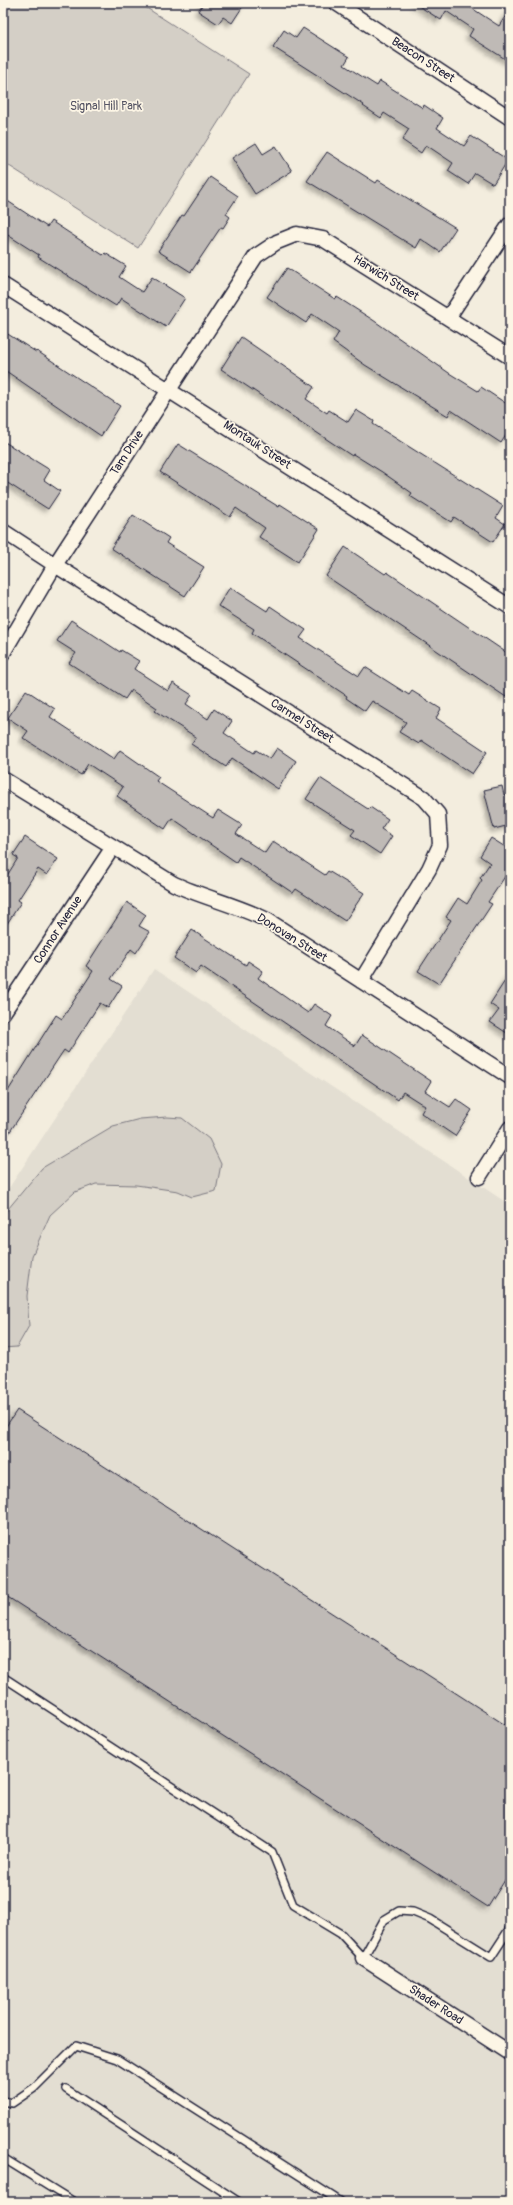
<svg xmlns="http://www.w3.org/2000/svg" width="513" height="2205" viewBox="0 0 513 2205" font-family="Pangolin,sans-serif">
  <style>
    .built { fill: #e3ded2 }
    .green { fill: #d4cfc6; stroke: #7b7880 }
    .building { fill: #bfbab6; stroke: #22223b; filter: url(#shadow) }
    .lines { fill: none; stroke-linecap: round; stroke-linejoin: round }
    .service-casing { stroke: #22223b; stroke-width: 10 }
    .minor-casing { stroke: #22223b; stroke-width: 17 }
    .service { stroke: #fcf5e5; stroke-width: 7 }
    .minor { stroke: #fcf5e5; stroke-width: 14 }
    .labels { text-anchor: middle; dominant-baseline: central; stroke-width: 3.5; stroke-linejoin: round; paint-order: stroke }
    .street-label { font-size: 12px; fill: #22223b; stroke: #fcf5e5 }
    .park-label { font-size: 12px; fill: #575665; stroke: #fcf5e5 }
  </style>
  <defs>
    <filter id="shadow"><feDropShadow dx="-3.5" dy="3.5" stdDeviation="2" flood-color="#0004"/></filter>
  </defs>
  <rect width="100%" height="100%" fill="#f3edde"/>
  <filter id="ink" filterUnits="userSpaceOnUse"><feTurbulence type="fractalNoise" baseFrequency=".025" numOctaves="2"/><feDisplacementMap in="SourceGraphic" scale="8" xChannelSelector="R" yChannelSelector="G"/><feConvolveMatrix kernelMatrix="1 2 1 2 8 2 1 2 1" color-interpolation-filters="sRGB"/></filter>
  <g filter="url(#ink)">
    <path class="built" d="M154,969L510,1205V2202H3V1197Z"/>
    <path class="green" d="M3,3H139L249,74L138,248L3,162Z
      M167,1117L182,1118L209,1139L221,1164L216,1191L192,1197L178,1191L136,1185L96,1184L75,1192L50,1215L32,1256L27,1296L29,1326L17,1347L3,1348V1217L8,1209L42,1168L113,1126L140,1119Z"/>
    <path class="building" d="M201,3H245L232,23L223,17L218,24L198,11L203,4Z
      M414,3H464L499,26L510,9V62L469,36L473,29L446,11L441,20Z
      M303,28L349,57L344,65L377,86L380,81L423,108L424,105L443,118L437,128L464,146L471,136L508,160L493,184L475,173L468,184L448,171L453,163L426,145L421,153L402,140L409,129L384,113L381,118L363,106L364,105L273,47L284,30L296,38Z
      M256,143L263,154L276,146L292,171L255,194L232,158Z
      M327,152L376,183L378,180L456,228L440,252L421,239L416,248L307,181Z
      M210,177L238,196L226,214L230,217L223,228L221,227L191,272L158,251L182,215L184,216Z
      M3,198L47,227L51,221L103,255L105,253L126,266L119,277L142,292L152,277L185,298L166,327L121,298L116,306L38,257L39,255L3,232Z
      M287,268L335,299L337,297L373,320L449,373L478,391L481,387L510,406V429L501,443L451,410L448,416L365,365L333,342L339,332L312,314L306,323L267,297Z
      M3,331L36,352L37,351L120,406L101,436L3,369Z
      M241,337L314,387L306,399L327,413L329,410L348,422L356,410L374,421L373,424L503,506L496,518L505,524L493,542L454,517L451,522L410,496L412,493L382,472L353,454L352,456L221,369Z
      M3,441L50,470L44,480L60,491L48,509L3,480Z
      M178,444L279,507L280,504L319,529L298,562L259,537L265,528L236,508L230,517L160,472Z
      M133,515L169,538L166,543L204,567L185,596L111,548Z
      M345,547L385,574L387,572L510,655V690L506,697L326,576Z
      M230,587L267,611L270,606L306,630L300,638L359,676L365,667L409,695L412,691L441,709L436,718L487,752L472,774L421,740L419,744L399,732L406,722L372,701L365,711L346,698L347,696L252,633L254,629L218,606Z
      M71,620L120,652L121,650L139,661L134,669L168,691L173,683L192,695L186,704L208,719L214,709L232,721L224,733L254,753L256,750L270,759L277,748L296,761L278,789L232,758L226,767L191,744L196,737L155,711L157,708L131,690L125,699L69,663L76,653L57,641Z
      M26,690L55,709L50,717L114,759L120,750L159,777L156,781L213,818L218,810L242,825L236,834L265,853L273,841L325,875L328,871L364,893L345,921L296,889L293,893L239,857L236,862L172,818L165,829L117,796L123,787L88,764L81,775L23,738L28,731L8,718Z
      M320,778L368,809L370,807L388,819L381,829L392,836L380,854L351,835L355,830L306,799Z
      M502,786L504,795L510,793V825L494,829L484,790Z
      M25,837L58,859L47,875L38,869L18,900L21,902L3,930V882L18,858L13,855Z
      M491,838L510,850V869L488,902L492,904L439,984L418,971L451,920L446,917L458,898L467,904L482,880L480,878L490,863L480,856Z
      M127,902L146,915L139,926L150,932L136,953L131,949L111,979L122,986L108,1008L100,1003L68,1053L64,1050L3,1142V1099L56,1015L62,1019L93,971L86,966Z
      M192,930L246,965L248,961L263,971L258,978L308,1013L314,1004L332,1016L326,1026L355,1046L362,1035L431,1081L425,1091L450,1107L456,1099L472,1110L455,1136L421,1113L425,1106L403,1092L398,1100L201,966L196,973L174,958Z
      M510,973V1035L490,1022L499,1010L490,1004Z
      M17,1410L510,1728V1872L488,1907L3,1594V1431Z"/>
    <g class="lines">
      <defs>
        <path id="service" d="M3,1677L272,1852L293,1905L341,1934L363,1958L384,1920L399,1911L413,1912L430,1919L491,1957L510,1928
          M66,2089L239,2202
          M3,2101L12,2103L34,2088L76,2046L117,2059L341,2202
          M3,2158L74,2202"/>
        <path id="minor" d="M336,3L510,118
          M3,285L510,607
          M448,318L510,224
          M3,531L55,565L424,798L438,814L440,845L429,869L361,981
          M3,653L55,565L256,256L277,242L297,234L323,239L510,357
          M3,779L174,884C205,898 237,905 267,920L510,1077
          M3,1013L113,847
          M479,1177L510,1128
          M363,1958L510,2053"/>
      </defs>
      <use href="#service" class="service-casing"/>
      <use href="#minor" class="minor-casing"/>
      <use href="#service" class="service"/>
      <use href="#minor" class="minor"/>
    </g>
  </g>
  <g class="labels">
    <g class="street-label">
      <text transform="translate(423 60) rotate(33)">Beacon Street</text>
      <text transform="translate(386 278) rotate(32)">Harwich Street</text>
      <text transform="translate(257 445) rotate(33)">Montauk Street</text>
      <text transform="translate(127 453) rotate(-57)">Tam Drive</text>
      <text transform="translate(302 721) rotate(32)">Carmel Street</text>
      <text transform="translate(58 930) rotate(-57)">Connor Avenue</text>
      <text transform="translate(292 938) rotate(32)">Donovan Street</text>
      <text transform="translate(436 2005) rotate(33)">Shader Road</text>
    </g>
    <g class="park-label">
      <text x="106" y="106">Signal Hill Park</text>
    </g>
  </g>
  <rect width="513" height="2205" fill="none" stroke="#fcf5e5" stroke-width="16"/>
  <rect x="8" y="8" width="497" height="2189" fill="none" stroke="#22223b" stroke-width="1.5" filter="url(#ink)"/>
</svg>
